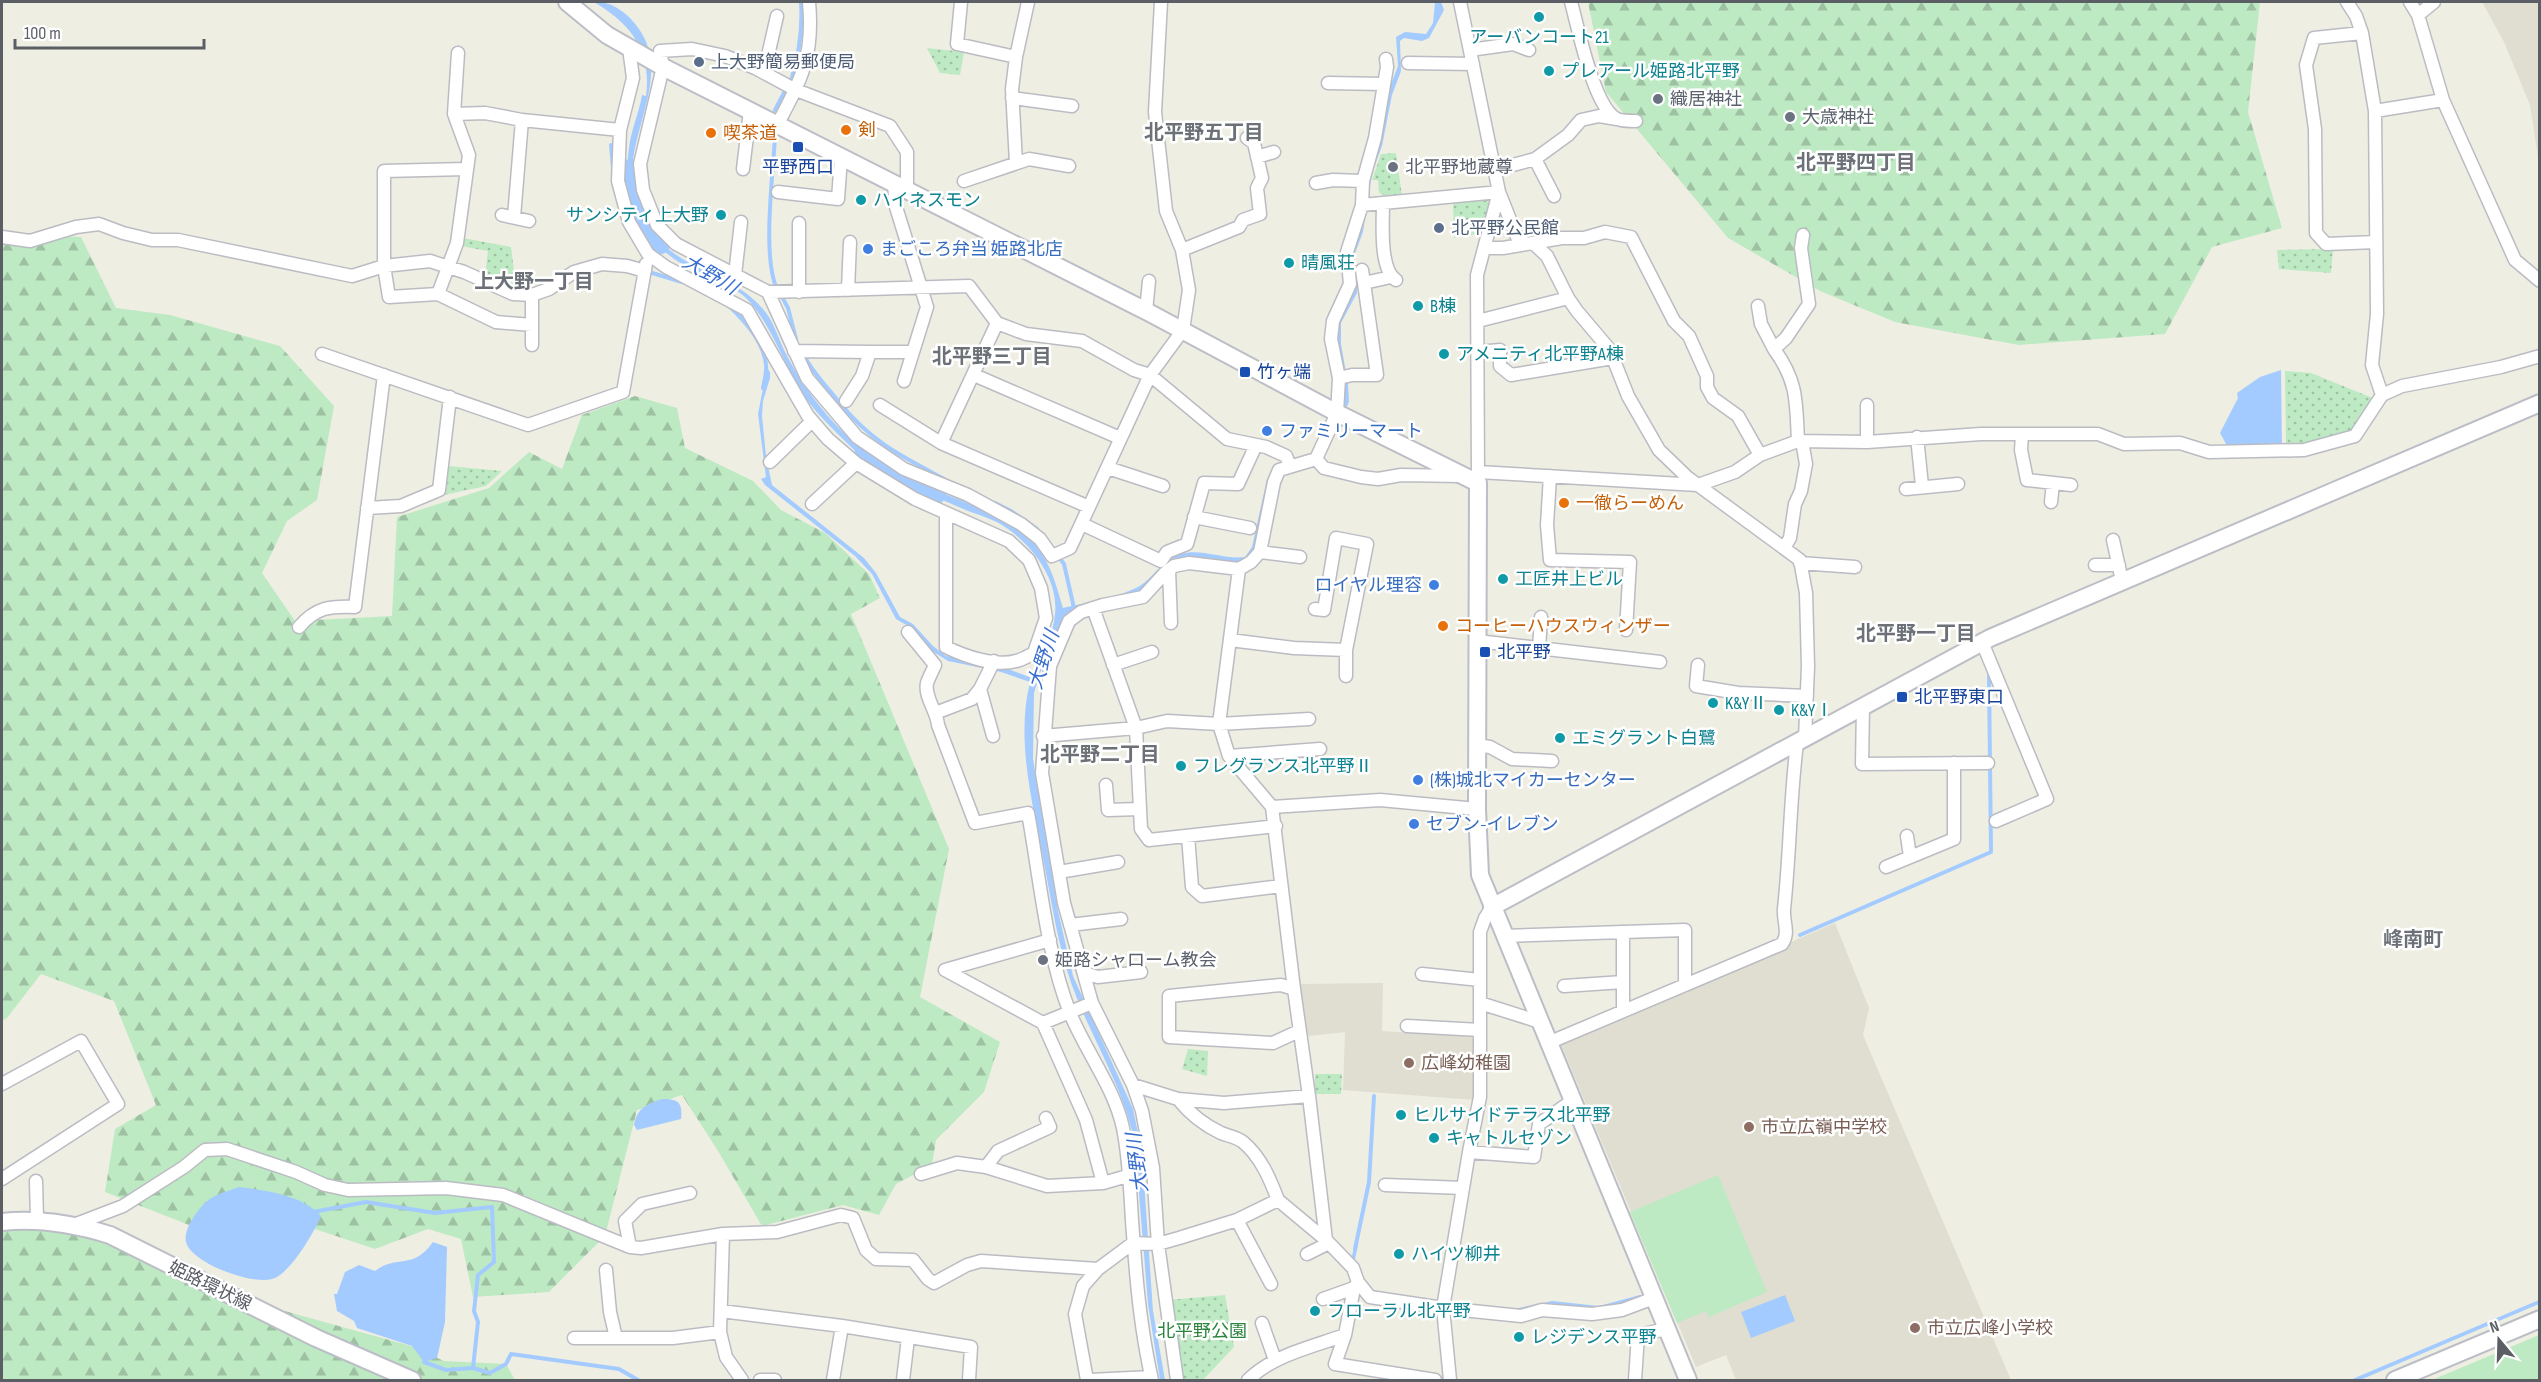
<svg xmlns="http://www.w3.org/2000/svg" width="2541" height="1382" viewBox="0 0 2541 1382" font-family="'Sofia Sans Condensed','Noto Sans JP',sans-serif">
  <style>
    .education { fill: #dfded1 }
    .grass { fill: #bdeac3 }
    .forest { fill: url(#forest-firs) }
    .park { fill: url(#park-dots) }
    .water { fill: #a3cbff }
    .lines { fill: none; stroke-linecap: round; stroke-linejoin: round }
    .stream { stroke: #a3cbff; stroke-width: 4 }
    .river { stroke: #a3cbff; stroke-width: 22 }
    .street-casing { stroke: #bbbcc3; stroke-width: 15 }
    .secondary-casing { stroke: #bbbec6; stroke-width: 20 }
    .street { stroke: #fff; stroke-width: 12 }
    .secondary { stroke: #fff; stroke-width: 16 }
    .culture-dot { fill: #0f9aa8; stroke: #fff; stroke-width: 2 }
    .service-dot { fill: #5c6f8a; stroke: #fff; stroke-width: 2 }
    .worship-dot { fill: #6b7280; stroke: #fff; stroke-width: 2 }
    .food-dot { fill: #e8710a; stroke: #fff; stroke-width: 2 }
    .transit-dot { fill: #1a4fb4; stroke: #fff; stroke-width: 2 }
    .shop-dot { fill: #3f7fe0; stroke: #fff; stroke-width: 2 }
    .education-dot { fill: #8d6e63; stroke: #fff; stroke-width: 2 }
    .labels { text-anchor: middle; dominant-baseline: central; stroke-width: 5; stroke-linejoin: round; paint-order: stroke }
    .culture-label { font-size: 18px; fill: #0d838f; stroke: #fff; text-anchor: start }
    .service-label { font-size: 18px; fill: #4e5e75; stroke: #fff; text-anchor: start }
    .worship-label { font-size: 18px; fill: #5b616d; stroke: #fff; text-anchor: start }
    .food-label { font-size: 18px; fill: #c56008; stroke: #fff; text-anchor: start }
    .transit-label { font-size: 18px; fill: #164399; stroke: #fff; text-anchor: start }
    .shop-label { font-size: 18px; fill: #366cbe; stroke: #fff; text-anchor: start }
    .education-label { font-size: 18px; fill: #785e54; stroke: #fff; text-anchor: start }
    .street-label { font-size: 18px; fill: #5b5e65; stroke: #fff }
    .park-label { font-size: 18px; fill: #2b843b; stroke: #fff }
    .neighbourhood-label { font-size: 20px; font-weight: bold; fill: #6c7077; stroke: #fff }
    .water-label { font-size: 20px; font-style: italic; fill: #396ecf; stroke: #fff }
  </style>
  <defs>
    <pattern id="forest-firs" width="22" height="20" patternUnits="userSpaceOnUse" patternTransform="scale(1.5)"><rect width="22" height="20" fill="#bdeac3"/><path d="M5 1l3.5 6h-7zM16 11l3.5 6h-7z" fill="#9dc1a2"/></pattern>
    <pattern id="park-dots" width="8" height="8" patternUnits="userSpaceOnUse" patternTransform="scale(1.5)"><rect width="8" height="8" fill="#bdeac3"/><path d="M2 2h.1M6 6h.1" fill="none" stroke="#9dc1a2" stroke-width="1.8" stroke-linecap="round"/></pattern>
  </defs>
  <rect width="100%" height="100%" fill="#efeee3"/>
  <path class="education" d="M2482,2H2539V163L2530,105L2504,42Z
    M1835,923L1869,1008L1863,1035L2011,1380H1736L1726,1355L1696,1367L1560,1042Z
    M1383,983L1382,1031L1474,1037L1475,1100L1343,1090L1345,1032L1309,1036L1305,1031L1298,984Z"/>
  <path class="grass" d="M1718,1175L1767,1292L1709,1317L1706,1311L1677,1323L1630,1212Z
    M2539,1335V1380H2432Z"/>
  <path class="forest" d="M1588,2H2260L2248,112L2282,228L2212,247L2165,334L2019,345L1895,322L1820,291L1728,238L1606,92Z
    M2,234L81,237L116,308L170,315L280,346L334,406L317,500L287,521L262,573L295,621L392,616L397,517L489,488L529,452L562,469L582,415L635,396L677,408L685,448L753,481L781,510L825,533L869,574L880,598L851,614L949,849L920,997L1000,1042L984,1092L936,1140L932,1165L896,1184L879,1215L843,1205L762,1226L718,1151L682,1095L637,1110L605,1236L549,1292L473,1297L461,1239L428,1229L375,1249L315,1229L274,1200L234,1195L189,1225L105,1192L115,1129L156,1105L114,1001L41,974L7,1018L2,1021Z
    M2,1217L128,1241L227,1295L411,1346L444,1361L506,1364L515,1380H2Z"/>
  <path class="park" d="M927,48L964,52L960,75L940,73Z
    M1396,153L1402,196L1390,197L1379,193L1378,180H1372L1381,154Z
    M1479,198L1489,202L1482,233L1454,238L1453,202Z
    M463,238L511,247L516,287L485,275L488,251L461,246Z
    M2333,249L2331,273L2279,269L2277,250Z
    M2285,371L2311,373L2375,399L2348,435L2286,448Z
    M448,466L502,471L486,486L444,495Z
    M1188,1049L1208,1051L1207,1076L1182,1069Z
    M1315,1074H1342L1341,1094H1315Z
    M1225,1295L1234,1347L1203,1380H1181L1168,1300Z"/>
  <path class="water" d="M594,2C608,1 620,8 630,18C678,67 629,125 632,181C633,203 649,230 664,245C692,272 736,277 762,308C773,319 778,338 785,352C801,383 821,411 846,435C867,455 891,470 918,483C955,500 1000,510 1030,539C1049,557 1056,584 1063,608C1085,603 1119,597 1138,587C1155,577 1161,560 1181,554C1201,548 1224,560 1245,557L1252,547L1267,479L1313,461L1337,422L1334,336L1349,257L1388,92L1398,66L1396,37L1405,32L1426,34L1433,23L1435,2H1441L1444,10L1429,38L1422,41L1404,38L1400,41L1401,71L1392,95L1382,146L1372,173L1363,232L1354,256L1358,273L1357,293L1341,323V344L1348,384L1349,402L1322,460L1313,466L1281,476L1258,547L1243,563L1193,559L1141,593L1071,613L1061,622L1042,667L1034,693L1033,759L1058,911L1073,976L1133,1109L1142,1152L1153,1311L1165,1380H1160L1148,1304L1135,1144C1125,1092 1096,1046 1076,996C1060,956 1053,911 1045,868C1034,809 1015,742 1030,682L1001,672L948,661L929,649L910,627L896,619L872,574L855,556L765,485L761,479L766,477L758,414L767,368L770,372V378L763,401L762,416L766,456L772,485L864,558L876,573L900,617L913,624L933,646L946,656L995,664L1032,678C1040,657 1053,637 1055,614C1059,579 1031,543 1002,525C992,519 979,515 968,511C928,493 882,478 850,446C832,428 812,410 799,388C782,359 769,321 746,298C729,282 702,275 682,264C640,239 622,196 629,148C631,130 639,113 642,95L646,96C652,51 631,24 594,2Z
    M2281,370L2282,448L2230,451L2220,433L2238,398L2237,393L2260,377Z
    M662,1099C678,1099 683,1102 681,1119L637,1130L634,1125C637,1108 647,1104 662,1099Z
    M1192,1110L1215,1128L1246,1139L1264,1159L1284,1199L1352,1256L1355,1244L1358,1245L1355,1259L1368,1287L1376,1294L1509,1310L1552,1301L1599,1306L1640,1295L1641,1298L1599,1309L1552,1304L1509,1313L1374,1296L1366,1288L1353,1259L1281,1200L1262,1160L1245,1141L1214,1129L1190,1111Z
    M239,1187C265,1190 303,1195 321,1216C313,1234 293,1269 275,1278C255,1287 191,1263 186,1242C183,1230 197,1210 206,1202C215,1194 228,1191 239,1187Z
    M433,1242L447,1247L445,1322L437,1358L424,1362L412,1346L357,1328L354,1321L337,1311L334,1294H337L345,1272L359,1265L375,1271C397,1254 412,1271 433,1242Z
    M1785,1295L1795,1321L1751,1338L1741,1312Z
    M2539,1300V1304L2360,1380H2350Z"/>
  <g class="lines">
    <path class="stream" d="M791,81C799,54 803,30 801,2
      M775,110L786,89
      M775,137C773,174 762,258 777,289
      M611,145L613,168
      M649,272L682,282
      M781,295L788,308L796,339
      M729,306C744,320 764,342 766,365C767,372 764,381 763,388
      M803,354C815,376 824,383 839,402C873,444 903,457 950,482
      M995,503L1011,511L1037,529
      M1058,556L1064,564L1074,608
      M1800,935L1991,852L1989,676
      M313,1212L366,1202L435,1213L492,1207L494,1262L478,1275L474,1311L478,1322L473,1368
      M1355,1249L1369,1182L1374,1096
      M424,1362L446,1370L473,1368L490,1373L506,1364L511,1354L619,1369L638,1380"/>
    <path class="river" d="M630,170L629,183L653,237L660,243
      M864,457L894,479L935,494"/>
    <defs>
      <path id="street" d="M961,2L957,44L1016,57L1028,2
        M1460,2L1499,192L1477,275L1478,479
        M1571,2C1578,27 1594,108 1617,119C1622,121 1631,121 1636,121
        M2347,2L2356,16L2362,33L2375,111L2377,314L2372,365L2382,395
        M2410,2L2418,15
        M2434,2L2418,15L2443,100L2515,260L2540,281
        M2362,33L2314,38L2306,65L2315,129L2316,233L2326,244L2376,242
        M629,48L633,78L620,130L618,181L629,222L648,254L666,267L747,310L808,416L828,439L856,463L915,499L1009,541L1029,560L1041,588L1046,618L1034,653C1028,656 1022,660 1016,661C995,667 964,656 946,647V514
        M1470,50L1513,44L1529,50
        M1408,63L1473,64
        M764,73L777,16
        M1328,83L1384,84
        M1012,98L1072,106
        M2375,111L2443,100
        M454,114L485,113L522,120L620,130
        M777,125C802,79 814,55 809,2
        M1257,157L1274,152
        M1535,159L1554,196
        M1016,163L1012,89L1016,57
        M466,169L384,171V266L389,297L438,294L496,322L532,325
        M743,169L750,111
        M1494,170L1535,159L1568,135L1581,120L1599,116L1617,119
        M964,181L1029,159L1069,166
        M1316,183L1333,180L1363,181
        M907,191V152L890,126L796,90L755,68L725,56L692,49L660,51L663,67L640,164L643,190L657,225L676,244L768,292L807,378L857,437L904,469L968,495L1021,524L1040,539L1052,556L1070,548L1150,375L1183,330L1189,290L1182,250L1166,211L1155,112L1161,2
        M778,192L838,199L841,158
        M1383,203C1383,222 1379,269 1396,280
        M1362,205L1499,192L1517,237L1526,244
        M502,215L529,221
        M514,217L522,120
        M2,237L30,241L76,227L99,224L123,233L152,240H178L352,276L384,266L430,261L464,272L513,294L532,295L549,289L574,272L602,264L627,266L645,271
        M1533,243L1547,256L1568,298L1577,311L1610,350L1613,358
        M1485,248H1503L1562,238H1584L1605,232L1631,237L1674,321L1689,336L1707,376V387L1713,398L1738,416L1760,455
        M1182,250L1239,227L1243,220L1260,214L1257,188L1262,178L1254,143L1247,138
        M1362,270L1364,283
        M735,275L741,222
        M848,290L850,242
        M768,292L969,286L997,323L1026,334L1082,341L1134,370L1150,375L1227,439L1266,447L1286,456L1290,466
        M799,292V223
        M438,294L457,243L469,155L454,114L458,53
        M532,295V345
        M1758,306L1761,324L1774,349
        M1146,311L1149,281
        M1478,321L1568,298
        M997,323L941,443L1089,507
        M794,351L870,352
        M1478,352L1500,350V366L1511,375L1613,358L1628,396L1659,450L1687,477L1800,560L1806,593L1808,666L1805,739
        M322,354L528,425L623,392L646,264
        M974,375L1120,438
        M1339,378L1352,375H1377L1364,283L1391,277
        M904,381L913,352
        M846,401L862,376L870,352H913L927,307L896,207L894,185
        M880,405L941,443
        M2022,434L2021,450L2027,480L2071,485
        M1917,437L1922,486
        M1798,441C1796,402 1798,382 1774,349L1786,338L1809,304L1801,248L1803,235
        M1867,442V405
        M1316,459L1324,468L1361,477L1378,479L1401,475L1460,476
        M770,462L812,421
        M1108,468L1163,486
        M1478,472L1698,485L1735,472L1760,455L1798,441L1867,442L1981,434H2098L2124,444L2180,443L2209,452L2304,450L2355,436L2382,395L2402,386L2501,367L2540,356
        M1550,476L1547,525L1550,560L1630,562L1626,630
        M1906,489L1958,484
        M2051,502L2053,483
        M812,504L856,463
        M367,508L401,506L439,490L450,397
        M1194,517L1250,528
        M1082,524L1161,561L1167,552L1187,544L1204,483L1238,484L1256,445
        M2113,540L2122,581
        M1784,548L1790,538L1795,504L1801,491L1806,464L1802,441
        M1260,552L1300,557
        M1800,563L1855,567
        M2095,565H2119
        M1239,569L1219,724L1229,756L1272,807L1294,989
        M1169,570L1171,623
        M1093,608L1136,728L1167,721L1219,724L1309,719
        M1315,609L1324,610L1336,538L1367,544L1346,650V676
        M299,627C316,607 330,606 355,607L384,375
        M908,632L935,665C933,670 929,677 927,683C924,697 937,711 938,725L975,823L1028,813C1040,878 1046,952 1070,1013C1086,1052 1114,1087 1123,1128C1131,1168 1130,1206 1134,1246C1137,1291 1142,1336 1152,1380
        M1230,640L1294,648L1346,650
        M1477,641L1660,662
        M1982,642L2047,799L1996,821
        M1539,649L1541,617
        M1113,665L1152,652
        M1698,665L1696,686L1738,693L1807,696
        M980,689L993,736
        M1863,707L1862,764L1988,763
        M938,712L972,699L980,689L994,661
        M1043,736L1136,728L1141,829L1149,840L1276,826
        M1477,745L1490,747L1512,759L1552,761
        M1229,756L1320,749
        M1106,785L1108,810L1139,809
        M1272,807L1380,800L1477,809
        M1188,836L1192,887L1202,896L1281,886
        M1907,836L1910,857
        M1886,867L1954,839V763
        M1059,872L1118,862
        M1070,925L1121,919
        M1504,936L1685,930V985
        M1050,940L945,970L1043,1023L1086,1120L1103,1183
        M1084,973L1098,977L1141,972
        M1422,974L1480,980
        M1564,986L1623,982
        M1480,1003L1540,1022
        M1623,1011V932
        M1043,1023L1092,1003
        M1407,1026L1480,1030
        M1299,1031L1273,1043L1169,1037V996L1281,985L1294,989L1309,1096
        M1548,1043L1782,944C1790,932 1783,923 1784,909C1790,854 1790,798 1797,743
        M2,1084L81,1041L118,1104L2,1179
        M1133,1085L1178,1099L1224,1103L1309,1096L1326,1240
        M1178,1099C1190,1114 1204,1125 1221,1133C1228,1136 1237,1137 1243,1142C1261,1157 1270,1179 1278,1200
        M1469,1152L1534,1157L1539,1124L1572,1101
        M986,1167L998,1151L1050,1127L1046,1118
        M921,1174L957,1163L986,1167L1047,1186L1103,1183L1131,1175
        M36,1181L37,1220
        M1385,1185L1463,1188
        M1237,1220L1271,1284
        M76,1224L123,1206L184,1167L205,1150L227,1149L296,1172L325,1185L348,1190L446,1188L503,1195L630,1247L641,1248L723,1234L777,1232L841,1215L853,1218L866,1250L876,1259L913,1260L928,1279L934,1283L967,1265L981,1261L1098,1269L1133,1243L1158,1244L1179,1238L1237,1220L1278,1200L1326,1240L1353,1268L1358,1282L1370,1297L1443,1308L1521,1316L1542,1310L1592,1314L1622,1310L1654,1298
        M723,1234L720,1332L726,1357L742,1380
        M630,1247L625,1221L642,1204L690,1193
        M1307,1254L1329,1243
        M606,1270L610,1312L616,1338
        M1358,1282L1354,1288L1345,1335L1335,1364L1435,1380
        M1323,1299L1354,1288
        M721,1311L842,1326L971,1347L969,1380
        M1262,1323L1275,1360
        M574,1338H673L720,1332
        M760,1380H775
        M833,1380L842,1326
        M903,1380L908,1338
        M1087,1380L1075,1314L1083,1286L1098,1269
        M1090,1380L1151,1377
        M1177,1380L1158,1244L1153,1168L1142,1111L1133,1085L1092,1003L1064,903L1042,773L1050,666L1069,621L1081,612L1103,605L1143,597L1164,574L1174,566L1189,563L1239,569L1251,562L1260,552L1274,482L1279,470L1316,459L1337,413L1339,378L1331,339L1333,321L1350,284L1347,252L1362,205L1363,181L1375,138L1387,67L1386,59
        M1248,1380C1273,1355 1312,1347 1345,1335
        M1450,1380L1443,1308L1469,1152L1480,1097V932L1485,918L1492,907
        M1635,1380L1638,1335L1667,1329"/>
      <path id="secondary" d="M567,2L607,35L663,67L1146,311L1337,413L1478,483L1477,809L1480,875L1688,1380
        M1492,907L1990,638L2540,403
        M2,1222C39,1218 74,1224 110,1235L316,1338L412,1380
        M2395,1380L2540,1319"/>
    </defs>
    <use href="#street" class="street-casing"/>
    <use href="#secondary" class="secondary-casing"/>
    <use href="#street" class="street"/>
    <use href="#secondary" class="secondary"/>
  </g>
  <g class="culture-dot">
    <circle cx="1539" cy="17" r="6"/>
    <circle cx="1549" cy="71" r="6"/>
    <circle cx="861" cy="200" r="6"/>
    <circle cx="721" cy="215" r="6"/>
    <circle cx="1289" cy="263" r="6"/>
    <circle cx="1418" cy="306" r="6"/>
    <circle cx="1444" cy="354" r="6"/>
    <circle cx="1503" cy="579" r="6"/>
    <circle cx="1713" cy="703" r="6"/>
    <circle cx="1779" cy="710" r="6"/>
    <circle cx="1560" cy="738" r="6"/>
    <circle cx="1181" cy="766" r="6"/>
    <circle cx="1401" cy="1115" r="6"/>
    <circle cx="1434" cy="1138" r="6"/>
    <circle cx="1399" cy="1254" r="6"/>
    <circle cx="1315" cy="1311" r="6"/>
    <circle cx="1519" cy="1337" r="6"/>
  </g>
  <g class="service-dot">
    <circle cx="699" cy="62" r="6"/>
    <circle cx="1439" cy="228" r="6"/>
  </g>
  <g class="worship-dot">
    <circle cx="1658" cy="99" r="6"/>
    <circle cx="1790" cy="117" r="6"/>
    <circle cx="1393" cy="167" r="6"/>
    <circle cx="1043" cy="960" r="6"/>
  </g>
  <g class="food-dot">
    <circle cx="846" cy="130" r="6"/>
    <circle cx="711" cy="133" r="6"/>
    <circle cx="1564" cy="503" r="6"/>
    <circle cx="1443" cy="626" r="6"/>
  </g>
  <g class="transit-dot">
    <rect x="792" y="141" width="12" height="12" rx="3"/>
    <rect x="1239" y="366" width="12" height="12" rx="3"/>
    <rect x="1479" y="646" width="12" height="12" rx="3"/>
    <rect x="1896" y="691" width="12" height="12" rx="3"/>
  </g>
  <g class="shop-dot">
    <circle cx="868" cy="249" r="6"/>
    <circle cx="1267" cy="431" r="6"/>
    <circle cx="1434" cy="585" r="6"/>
    <circle cx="1418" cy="780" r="6"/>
    <circle cx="1414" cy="824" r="6"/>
  </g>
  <g class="education-dot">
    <circle cx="1409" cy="1063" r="6"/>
    <circle cx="1749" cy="1127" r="6"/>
    <circle cx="1915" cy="1328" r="6"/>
  </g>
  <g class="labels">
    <g class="culture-label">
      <text x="1539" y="37" text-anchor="middle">アーバンコート21</text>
      <text x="1561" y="71">プレアール姫路北平野</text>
      <text x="873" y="200">ハイネスモン</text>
      <text x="709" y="215" text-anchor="end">サンシティ上大野</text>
      <text x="1301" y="263">晴風荘</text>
      <text x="1430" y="306">B棟</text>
      <text x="1456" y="354">アメニティ北平野A棟</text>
      <text x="1515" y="579">工匠井上ビル</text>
      <text x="1725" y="703">K&amp;YⅡ</text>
      <text x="1791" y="710">K&amp;YⅠ</text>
      <text x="1572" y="738">エミグラント白鷺</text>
      <text x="1193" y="766">フレグランス北平野Ⅱ</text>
      <text x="1413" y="1115">ヒルサイドテラス北平野</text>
      <text x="1446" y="1138">キャトルセゾン</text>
      <text x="1411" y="1254">ハイツ柳井</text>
      <text x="1327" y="1311">フローラル北平野</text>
      <text x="1531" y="1337">レジデンス平野</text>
    </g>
    <g class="service-label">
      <text x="711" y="62">上大野簡易郵便局</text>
      <text x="1451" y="228">北平野公民館</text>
    </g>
    <g class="worship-label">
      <text x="1670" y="99">織居神社</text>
      <text x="1802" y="117">大歳神社</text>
      <text x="1405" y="167">北平野地蔵尊</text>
      <text x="1055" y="960">姫路シャローム教会</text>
    </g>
    <g class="food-label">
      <text x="858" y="130">剣</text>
      <text x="723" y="133">喫茶道</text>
      <text x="1576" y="503">一徹らーめん</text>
      <text x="1455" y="626">コーヒーハウスウィンザー</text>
    </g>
    <g class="transit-label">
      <text x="798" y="167" text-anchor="middle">平野西口</text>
      <text x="1257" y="372">竹ヶ端</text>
      <text x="1497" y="652">北平野</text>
      <text x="1914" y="697">北平野東口</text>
    </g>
    <g class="shop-label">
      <text x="880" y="249">まごころ弁当 姫路北店</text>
      <text x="1279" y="431">ファミリーマート</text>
      <text x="1422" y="585" text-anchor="end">ロイヤル理容</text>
      <text x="1430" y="780">(株)城北マイカーセンター</text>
      <text x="1426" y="824">セブン-イレブン</text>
    </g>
    <g class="education-label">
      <text x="1421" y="1063">広峰幼稚園</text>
      <text x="1761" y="1127">市立広嶺中学校</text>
      <text x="1927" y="1328">市立広峰小学校</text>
    </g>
    <g class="street-label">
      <text transform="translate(210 1286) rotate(26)">姫路環状線</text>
    </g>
    <g class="park-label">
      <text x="1202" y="1331">北平野公園</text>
    </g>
    <g class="neighbourhood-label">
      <text x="1204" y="133">北平野五丁目</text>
      <text x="1856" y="163">北平野四丁目</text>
      <text x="534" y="282">上大野一丁目</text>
      <text x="992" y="357">北平野三丁目</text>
      <text x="1916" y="634">北平野一丁目</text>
      <text x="1100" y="755">北平野二丁目</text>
      <text x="2413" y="940">峰南町</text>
    </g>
    <g class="water-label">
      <text transform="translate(710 275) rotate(30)">大野川</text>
      <text transform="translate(1044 660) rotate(-72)">大野川</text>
      <text transform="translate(1138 1163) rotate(-97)">大野川</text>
    </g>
  </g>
  <rect width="2541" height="1382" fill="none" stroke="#5b5e65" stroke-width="6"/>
  <g transform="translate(2499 1340) rotate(341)" stroke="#ffffff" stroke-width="4.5" paint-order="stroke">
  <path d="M0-4.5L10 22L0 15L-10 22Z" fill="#5b5e65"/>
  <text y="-9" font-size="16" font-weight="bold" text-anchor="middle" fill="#5b5e65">N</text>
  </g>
  <path d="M15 39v9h189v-9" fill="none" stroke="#5b5e65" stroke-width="3"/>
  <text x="24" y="39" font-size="18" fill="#5b5e65" stroke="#ffffff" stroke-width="4.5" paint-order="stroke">100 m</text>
</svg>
